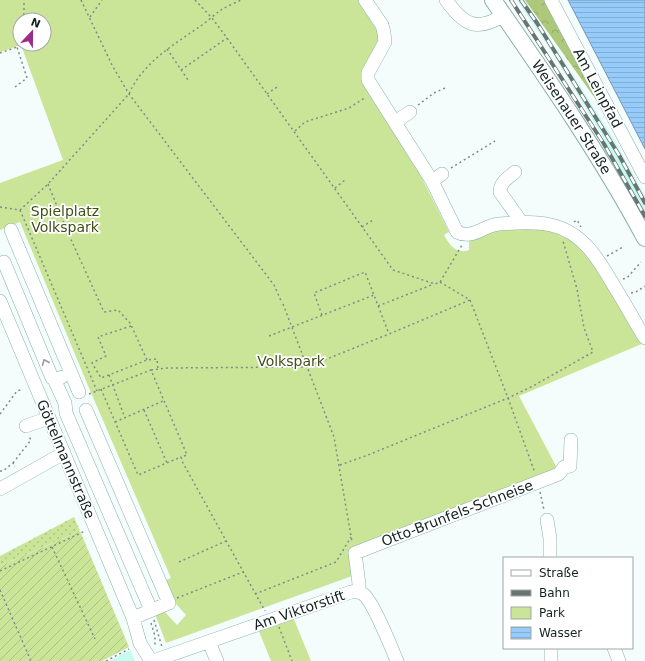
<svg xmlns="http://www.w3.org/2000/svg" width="645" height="661" viewBox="0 0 645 661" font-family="'DejaVu Sans',sans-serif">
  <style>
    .built { fill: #c5fbf3 }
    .grass { fill: url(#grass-dots) }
    .forest { fill: url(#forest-crowns) }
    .park { fill: #cae598; fill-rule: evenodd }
    .garden { fill: url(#garden-furrows) }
    .water { fill: url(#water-rules); stroke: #6f99b9 }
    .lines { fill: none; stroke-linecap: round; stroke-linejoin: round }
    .minor-casing { stroke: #88b2ab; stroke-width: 14 }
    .major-casing { stroke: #88b2ab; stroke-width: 18 }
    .path { stroke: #808c8a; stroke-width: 1.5; stroke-dasharray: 2 3; stroke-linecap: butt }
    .minor { stroke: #fff; stroke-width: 13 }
    .major { stroke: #fff; stroke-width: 16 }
    .rail-casing { stroke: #687573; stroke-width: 4 }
    .rail { stroke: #fff; stroke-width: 2.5; stroke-dasharray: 8; stroke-linecap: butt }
    .oneway { stroke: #949c9b }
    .labels { text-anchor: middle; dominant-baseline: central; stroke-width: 3.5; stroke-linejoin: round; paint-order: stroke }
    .street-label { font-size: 14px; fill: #122320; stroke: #fff }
    .park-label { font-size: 14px; fill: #3e4e16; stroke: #fff }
  </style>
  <defs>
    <pattern id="grass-dots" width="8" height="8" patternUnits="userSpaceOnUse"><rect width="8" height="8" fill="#cae598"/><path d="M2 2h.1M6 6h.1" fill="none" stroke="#acc483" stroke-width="1.8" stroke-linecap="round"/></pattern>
    <pattern id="forest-crowns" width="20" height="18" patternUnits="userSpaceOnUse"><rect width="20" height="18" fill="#adc87a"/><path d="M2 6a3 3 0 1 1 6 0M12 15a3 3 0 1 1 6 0" fill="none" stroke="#94ac69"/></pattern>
    <pattern id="garden-furrows" width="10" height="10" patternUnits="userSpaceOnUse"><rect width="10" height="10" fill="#cae598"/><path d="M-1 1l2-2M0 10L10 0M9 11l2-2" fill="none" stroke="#acc483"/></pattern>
    <pattern id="water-rules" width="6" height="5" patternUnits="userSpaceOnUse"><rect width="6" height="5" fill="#97cbfa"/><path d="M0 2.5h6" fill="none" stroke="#81aed6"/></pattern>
  </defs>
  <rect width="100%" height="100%" fill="#f5fdfc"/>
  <path class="built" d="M517,0H525L613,138L645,196V222L629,190L601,145L606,142L552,52Z
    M130,650L135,661H109Z"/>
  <path class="grass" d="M74,517L80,531L0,566V556Z"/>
  <path class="forest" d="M525,0H548L614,125Z"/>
  <path class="park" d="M0,0H358L378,32L379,40L365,65L449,232L444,235C449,244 456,255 469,250V240L500,227L540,226L563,234L589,253L644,343L519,396L557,468L351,549L355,575L166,643L155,614L164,611L177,625L186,615L169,596L162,582L171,578L89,388L20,222L0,230V183L63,160L21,45L0,52ZM20,20H44V44H20Z
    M293,617L311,661H271L258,629Z"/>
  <path class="garden" d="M80,531L129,647L102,661H0V566Z"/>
  <path class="water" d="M568,0H645V149Z"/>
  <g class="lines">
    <defs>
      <path id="minor" d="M365,0L382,25L384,33L385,42L368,73V80L432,181L457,232C472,240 484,225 499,224C516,223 534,221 551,225C583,232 599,260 614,286C625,303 634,321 645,338
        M446,0C463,24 476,33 504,15
        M551,0L645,177
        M395,122L410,112
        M515,172C508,178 500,182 500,192L522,223
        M432,181L442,174
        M11,230L79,392
        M4,262L52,378L56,380L62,377
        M0,301L133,618L140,643L151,661
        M54,379L65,403L66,413L151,610
        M86,410L169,603L133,618
        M26,426L49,418
        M0,489L64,453
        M547,520L550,538V558
        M359,592V584L355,553L559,474L564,467L570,466L571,440
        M209,642L217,661
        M551,648V661
        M614,648L619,661
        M153,661L351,592C355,591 359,592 363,594C373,601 391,647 397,661"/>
      <g id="major">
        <path id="s1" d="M493,0C547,78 600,154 645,238"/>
      </g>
    </defs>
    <use href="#minor" class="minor-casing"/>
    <use href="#major" class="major-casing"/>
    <path class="path" d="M81,0L112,65L129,94L274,285L282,303
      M195,0L212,18L227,38L393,270L435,284L440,282L462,245
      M90,17L102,0
      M23,20L24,13V0
      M167,49L188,80
      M0,53L17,47
      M181,70L227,38
      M15,87L27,78L17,47L20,33
      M267,94L277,87
      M418,105L434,93L445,88
      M295,131L305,122L349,108L366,97
      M451,168L495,141
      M48,184L68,233L104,312L118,310L130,323L147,360
      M335,188L345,180
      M0,207L20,210L48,184L129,94C143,62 175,44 202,25C209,20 215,14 221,10C227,6 235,3 241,0
      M20,210L97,391
      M574,222L577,220L581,227
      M362,227L373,220
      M607,256L623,247
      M623,279L627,278L641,262
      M440,282L470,300L508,398L535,473
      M631,293L636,292L645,286
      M283,304L334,437L352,542
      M378,306L434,284
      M322,315L314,293L365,272L389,334
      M131,326L98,337L106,356L92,363L101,378L147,360L157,359L158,369
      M269,336L374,295
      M151,370L167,368L307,367L389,334L470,300
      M109,375L125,418
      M101,389L138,475L181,457
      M89,394L151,370L187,455L181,457L183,463L265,611
      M144,410L167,463
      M0,414L17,391L23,389
      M115,422L163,401
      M13,463L31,440L29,436
      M340,465L368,455L508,398L533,386L593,352L584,328L577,289L563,241
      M0,471H3L13,463L15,467
      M540,492L544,510
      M52,547L95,639
      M179,562L226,541
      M0,571L85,531
      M0,590L31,661
      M255,594L336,562L351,537
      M177,598L243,572
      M154,620L162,647
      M151,623L155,636V646
      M279,627L292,661
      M106,661L129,649"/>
    <use href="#minor" class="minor"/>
    <use href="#major" class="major"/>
    <defs>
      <path id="rail" d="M511,0L604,144L645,216
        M521,0L537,23L619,155L645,203"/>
    </defs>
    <use href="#rail" class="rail-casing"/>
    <use href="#rail" class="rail"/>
  </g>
  <defs><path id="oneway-chevron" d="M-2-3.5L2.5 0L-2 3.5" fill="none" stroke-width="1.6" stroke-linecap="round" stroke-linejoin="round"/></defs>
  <use class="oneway" href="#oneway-chevron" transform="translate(45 362) rotate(-112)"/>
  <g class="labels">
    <g class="street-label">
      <text transform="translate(598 88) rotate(62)">Am Leinpfad</text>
      <text stroke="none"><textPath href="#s1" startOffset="141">Weisenauer Straße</textPath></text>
      <text transform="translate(66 459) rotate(67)">Göttelmannstraße</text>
      <text transform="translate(457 513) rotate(-21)">Otto-Brunfels-Schneise</text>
      <text transform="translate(299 610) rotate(-19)">Am Viktorstift</text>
    </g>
    <g class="park-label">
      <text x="65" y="211">Spielplatz<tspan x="65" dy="16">Volkspark</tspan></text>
      <text x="291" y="361">Volkspark</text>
    </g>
  </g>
  <rect x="503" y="557" width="130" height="92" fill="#ffffff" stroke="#a0a7a6"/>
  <rect x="511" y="570" width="20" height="6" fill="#ffffff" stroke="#a0a7a6"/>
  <text x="539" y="577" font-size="12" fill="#122320">Straße</text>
  <rect x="511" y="590" width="20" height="6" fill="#687573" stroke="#a0a7a6"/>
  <text x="539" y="597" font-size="12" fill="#122320">Bahn</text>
  <rect x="511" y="607" width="20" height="12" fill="#cae598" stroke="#a0a7a6"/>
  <text x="539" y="617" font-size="12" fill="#122320">Park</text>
  <rect x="511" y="627" width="20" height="12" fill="url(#water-rules)" stroke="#a0a7a6"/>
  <text x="539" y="637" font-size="12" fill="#122320">Wasser</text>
  <g transform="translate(32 32) rotate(22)"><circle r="19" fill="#ffffff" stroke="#a0a7a6"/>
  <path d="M0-3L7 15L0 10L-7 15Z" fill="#9e2b86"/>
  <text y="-6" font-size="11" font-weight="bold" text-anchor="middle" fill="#122320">N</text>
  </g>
</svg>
